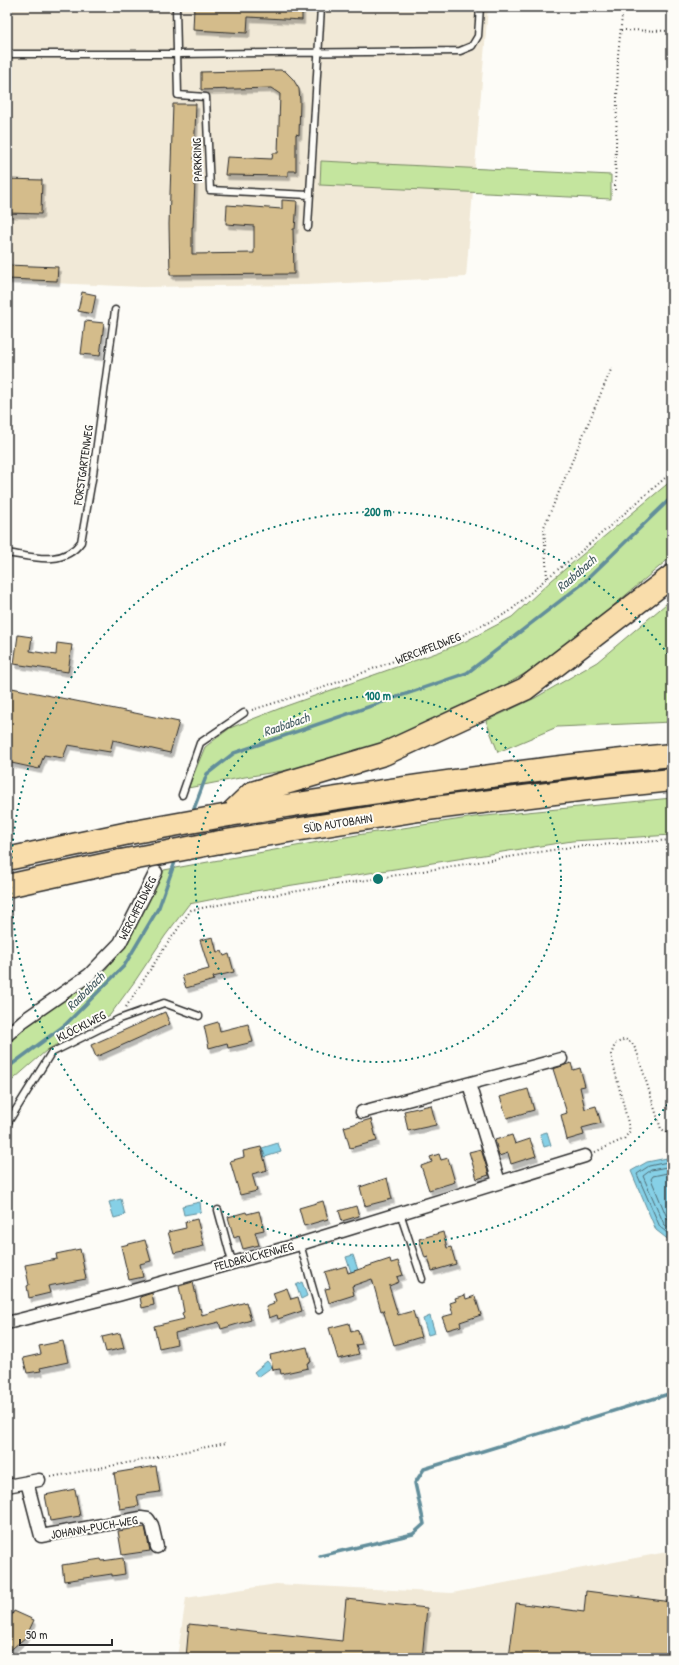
<svg xmlns="http://www.w3.org/2000/svg" width="679" height="1665" viewBox="0 0 679 1665" font-family="'Patrick Hand',sans-serif">
  <style>
    .built { fill: #f1e9d7 }
    .green { fill: #c4e59e; stroke: #788864 }
    .water { fill: #86d0e6; stroke: #628e9b }
    .lines { fill: none; stroke-linecap: round; stroke-linejoin: round }
    .shore { stroke: #4f6d76; stroke-width: 1 }
    .stream { stroke: #628e9b; stroke-width: 3.5 }
    .building { fill: #d4bc8b; stroke: #2b2b2b; filter: url(#shadow) }
    .service-casing { stroke: #2b2b2b; stroke-width: 9 }
    .minor-casing { stroke: #2b2b2b; stroke-width: 15 }
    .motorway-casing { stroke: #2b2b2b; stroke-width: 25 }
    .path { stroke: #2b2b2b; stroke-width: 2; stroke-dasharray: 1 3; stroke-linecap: butt }
    .service { stroke: #fdfcf7; stroke-width: 6 }
    .minor { stroke: #fdfcf7; stroke-width: 12 }
    .motorway { stroke: #f9ddab; stroke-width: 22 }
    .motorway-bridge-casing { stroke: #2b2b2b; stroke-width: 25; stroke-linecap: butt }
    .motorway-bridge { stroke: #f9ddab; stroke-width: 22 }
    .ring { fill: none; stroke: #0f766e; stroke-width: 2; stroke-dasharray: 2 4 }
    .labels { text-anchor: middle; dominant-baseline: central; stroke-width: 4; stroke-linejoin: round; paint-order: stroke }
    .street-label { font-size: 12px; fill: #2b2b2b; stroke: #fdfcf7 }
    .water-label { font-size: 13px; font-style: italic; fill: #465d63; stroke: #fdfcf7 }
    .centre { fill: #0f766e; stroke: #fdfcf7; stroke-width: 2 }
    .ring-label { font-size: 12px; text-anchor: middle; font-weight: bold; fill: #0f766e; stroke: #fdfcf7; stroke-width: 4; stroke-linejoin: round; paint-order: stroke }
  </style>
  <defs>
    <filter id="shadow"><feDropShadow dx="2.5" dy="4.5" stdDeviation="0" flood-color="#0004"/></filter>
  </defs>
  <rect width="100%" height="100%" fill="#fdfcf7"/>
  <filter id="ink" filterUnits="userSpaceOnUse"><feTurbulence type="fractalNoise" baseFrequency=".025" numOctaves="2"/><feDisplacementMap in="SourceGraphic" scale="8" xChannelSelector="R" yChannelSelector="G"/><feConvolveMatrix kernelMatrix="1 2 1 2 8 2 1 2 1" color-interpolation-filters="sRGB"/></filter>
  <g filter="url(#ink)">
    <path class="built" d="M7,7H488L466,277L306,285L142,287L7,281Z
      M672,1551V1658H177L186,1598L276,1584L452,1593Z"/>
    <path class="green" d="M321,161L611,175V199L320,185Z
      M672,480V556L554,656L494,692L359,754L307,767L245,777L188,788L205,747L230,728L286,706L439,652L466,641L512,617L552,580Z
      M672,599V722L557,727L498,752L486,721L535,698L597,662Z
      M672,798V835L572,841L255,891L189,904L165,936L135,981L110,1015L47,1050L7,1085V1041L29,1021L104,972L134,930L164,870L357,835L475,817Z"/>
    <path class="water" d="M547,1132L551,1145L544,1147L540,1134Z
      M278,1143L281,1152L265,1157L262,1148Z
      M672,1157V1236L670,1241L656,1230L631,1171L647,1162Z
      M121,1199L125,1215L114,1218L109,1202Z
      M200,1202L201,1212L184,1215L182,1206Z
      M353,1255L359,1273L352,1275L346,1257Z
      M302,1282L307,1296L301,1299L296,1285Z
      M430,1316L435,1333L428,1335L423,1319Z
      M267,1361L272,1367L258,1377L254,1372Z"/>
    <g class="lines">
      <path class="shore" d="M672,1161L649,1166L637,1174L660,1227L672,1237
        M672,1166L651,1170L643,1176L664,1224L672,1231
        M672,1172L653,1176L651,1179L668,1220L672,1223"/>
      <path class="stream" d="M192,814L207,774L234,753L467,673L582,584L672,497
        M7,1068L65,1025L124,966L159,907L176,859
        M670,1237L672,1245
        M320,1556L413,1534L424,1524L415,1483L424,1469L672,1393"/>
    </g>
    <path class="building" d="M194,7H302V20L248,17L247,33L193,30Z
      M280,70L285,71L293,79L299,89L300,101L299,135L296,134V171H288V176L225,175L227,157L272,159L273,153H278L280,94L271,88L201,90V72Z
      M173,104H196L194,160H196L193,227H192V254L254,253V226L226,224L227,205L282,209V200L297,201L295,229H293L294,274L170,275L169,224Z
      M7,179L42,180L41,214L7,213Z
      M7,265L58,267L57,281L7,279Z
      M82,292L96,295L92,314L78,311Z
      M85,321L104,323L100,356L81,354Z
      M18,635L32,637L30,651L56,655L57,643L72,645L68,672L14,664Z
      M7,687L179,722L170,753L113,740L110,752L68,745L63,758L44,755L39,769L7,762Z
      M213,937L217,953L222,951L224,956L229,954L234,972L213,977L214,980L186,988L182,976L209,969L200,940Z
      M165,1012L170,1024L96,1057L91,1045Z
      M218,1022L220,1031L248,1024L253,1042L228,1048L227,1043L209,1048L204,1026Z
      M571,1063L573,1070L580,1068L585,1086L580,1087L585,1109L596,1106L601,1123L582,1128L584,1135L567,1140L561,1115L567,1113L553,1069Z
      M528,1089L534,1110L507,1118L500,1097Z
      M431,1105L436,1125L408,1131L404,1111Z
      M371,1119L377,1141L350,1148L344,1127Z
      M512,1135L515,1144L530,1139L536,1156L511,1164L508,1153L499,1156L495,1140Z
      M261,1147L267,1170L252,1174L257,1191L240,1195L230,1161L244,1157L243,1151Z
      M481,1149L489,1175L477,1179L469,1152Z
      M439,1154L441,1160L448,1158L455,1182L429,1190L421,1166L432,1162L430,1157Z
      M387,1178L392,1199L365,1206L360,1187Z
      M323,1201L328,1219L304,1226L299,1208Z
      M356,1206L359,1216L342,1221L339,1211Z
      M259,1211L264,1230L255,1232L259,1245L243,1249L239,1236L234,1238L228,1217L246,1212L247,1214Z
      M197,1219L204,1246L174,1253L168,1232L186,1228L185,1222Z
      M443,1232L447,1248L451,1247L456,1264L432,1271L428,1257L425,1258L419,1239Z
      M145,1240L151,1261L140,1264L143,1277L129,1280L121,1246Z
      M80,1249L86,1279L48,1286L50,1293L29,1298L27,1286L29,1285L25,1265L57,1259L56,1254Z
      M390,1259L391,1263L398,1261L403,1275L397,1277L399,1282L389,1286L398,1315L413,1311L421,1337L394,1345L383,1310L381,1311L372,1279L352,1286L354,1295L329,1303L325,1289L330,1288L325,1272L346,1266L348,1273Z
      M193,1282L199,1309L200,1308L202,1315L246,1302L251,1320L221,1329L219,1322L175,1333L177,1344L159,1348L154,1326L184,1319L182,1313L184,1312L179,1286Z
      M287,1288L291,1299L298,1297L302,1311L278,1319L277,1315L269,1318L266,1307L274,1304L273,1302L276,1301L273,1293Z
      M152,1293L154,1305L142,1308L140,1297Z
      M465,1295L466,1299L475,1296L481,1315L460,1322L461,1326L447,1330L442,1317L453,1314L450,1303L456,1301L455,1298Z
      M349,1323L351,1332L358,1330L362,1344L356,1345L359,1354L338,1359L329,1328Z
      M120,1333L124,1348L106,1352L102,1337Z
      M63,1341L68,1362L40,1368L41,1371L27,1373L23,1358L41,1354L39,1346Z
      M307,1347L311,1362L307,1363L308,1368L281,1374L280,1369L273,1370L270,1355Z
      M156,1466L160,1492L137,1495L139,1506L120,1509L114,1473Z
      M75,1489L80,1516L50,1521L45,1495Z
      M145,1527L150,1551L122,1555L118,1531Z
      M123,1558L125,1574L112,1576V1574L64,1581L62,1565L101,1559L102,1561Z
      M586,1591L672,1602V1658H509L516,1603L584,1612Z
      M346,1599L427,1608L422,1658H186L189,1624L342,1641Z
      M14,1611L34,1620L26,1637L7,1653V1621L10,1618Z"/>
    <g class="lines">
      <defs>
        <path id="service" d="M176,7L178,95L206,97L210,190L310,195
          M7,54H178L460,51L472,46L478,36L480,7
          M308,227L321,7
          M7,553C33,557 63,567 81,542L93,474L115,310
          M182,795L200,743L244,713
          M7,1124L51,1053L119,1019L164,1003L199,1016
          M218,1210L232,1262
          M400,1213L422,1279
          M300,1244L319,1310"/>
        <path id="minor" d="M7,1035L23,1021L89,975L120,943L156,872
          M469,1084L499,1182
          M362,1112L561,1059
          M7,1323L118,1295L300,1244L585,1156
          M27,1482L41,1536L141,1518L148,1519L152,1525L157,1547
          M7,1486L39,1480"/>
        <path id="motorway" d="M229,815L252,793L384,754L525,689L672,576
          M229,815C377,791 524,769 672,755
          M220,842L419,810L595,788L672,780
          M7,859L129,833
          M7,886L121,861"/>
      </defs>
      <use href="#service" class="service-casing"/>
      <use href="#minor" class="minor-casing"/>
      <use href="#motorway" class="motorway-casing"/>
      <path class="path" d="M621,30L672,31
        M615,190L618,55L623,7
        M547,578L544,527L613,365
        M252,710L322,688L463,635L509,612L547,578L579,553L672,472
        M126,1007L163,950L191,910L255,898L571,847L672,840
        M595,1152L624,1139L630,1131L611,1055L615,1044L625,1039L632,1043L637,1052L661,1129L672,1135
        M51,1477L148,1459L226,1443"/>
      <use href="#service" class="service"/>
      <use href="#minor" class="minor"/>
      <use href="#motorway" class="motorway"/>
      <defs>
        <path id="motorway-bridge" d="M129,833L229,815
          M121,861L220,842"/>
      </defs>
      <use href="#motorway-bridge" class="motorway-bridge-casing"/>
      <use href="#motorway-bridge" class="motorway-bridge"/>
    </g>
  </g>
  <g class="ring">
    <circle cx="378" cy="879" r="183"/>
    <path d="M671 1100A367 367 0 1 1 671 658"/>
  </g>
  <g class="labels">
    <g class="street-label">
      <text transform="translate(197 160) rotate(-92)">PARKRING</text>
      <text transform="translate(83 465) rotate(-82)">FORSTGARTENWEG</text>
      <text transform="translate(428 648) rotate(-21)">WERCHFELDWEG</text>
      <text transform="translate(338 823) rotate(-9)">SÜD AUTOBAHN</text>
      <text transform="translate(137 908) rotate(-63)">WERCHFELDWEG</text>
      <text transform="translate(81 1026) rotate(-27)">KLÖCKLWEG</text>
      <text transform="translate(254 1256) rotate(-15)">FELDBRÜCKENWEG</text>
      <text transform="translate(94 1527) rotate(-10)">JOHANN-PUCH-WEG</text>
    </g>
    <g class="water-label">
      <text transform="translate(576 573) rotate(-41)">Raababach</text>
      <text transform="translate(286 724) rotate(-19)">Raababach</text>
      <text transform="translate(85 991) rotate(-45)">Raababach</text>
    </g>
  </g>
  <circle cx="378" cy="879" r="6" class="centre"/>
  <g class="ring-label">
    <text x="378" y="516">200 m</text>
    <text x="378" y="700">100 m</text>
  </g>
  <rect width="679" height="1665" fill="none" stroke="#fdfcf7" stroke-width="24"/>
  <rect x="12" y="12" width="655" height="1641" fill="none" stroke="#2b2b2b" stroke-width="1.5" filter="url(#ink)"/>
  <path d="M20 1639v6h92v-6" fill="none" stroke="#2b2b2b" stroke-width="2"/>
  <text x="26" y="1639" font-size="12" fill="#2b2b2b" stroke="#fdfcf7" stroke-width="3" paint-order="stroke">50 m</text>
</svg>
